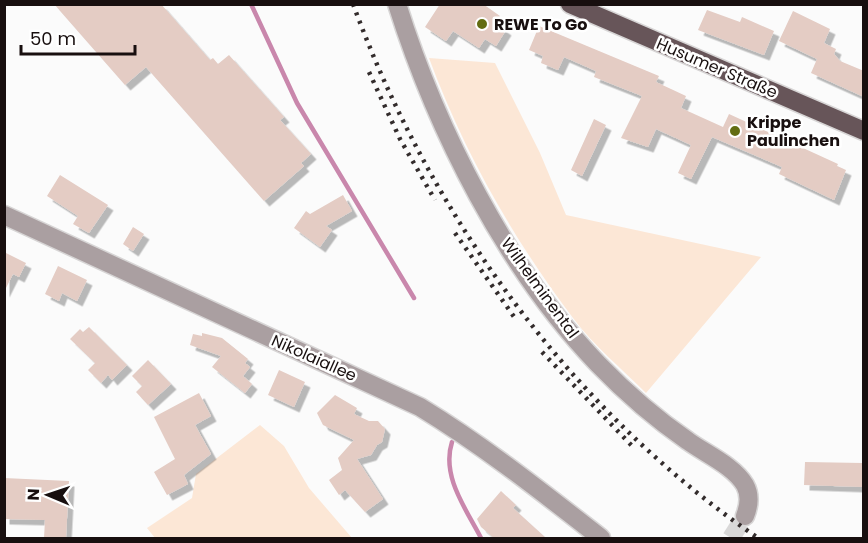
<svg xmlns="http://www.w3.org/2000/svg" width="868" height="543" viewBox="0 0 868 543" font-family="Poppins,sans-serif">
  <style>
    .green { fill: #fce7d6 }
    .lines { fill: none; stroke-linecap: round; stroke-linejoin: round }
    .stream { stroke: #c987ac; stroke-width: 4.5 }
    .building { fill: #e4ccc4; filter: url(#shadow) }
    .minor-tunnel { stroke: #d9d8d8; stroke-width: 18; stroke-dasharray: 18 9; stroke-linecap: butt }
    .minor-casing { stroke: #d7d5d5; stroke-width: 21 }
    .major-casing { stroke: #d7d5d5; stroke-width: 21 }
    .minor { stroke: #aa9fa1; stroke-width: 18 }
    .major { stroke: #675559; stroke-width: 18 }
    .rail { stroke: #332c2c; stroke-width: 4.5; stroke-dasharray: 3 6; stroke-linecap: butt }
    .poi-dot { fill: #626c12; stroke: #fff; stroke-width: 2 }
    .labels { text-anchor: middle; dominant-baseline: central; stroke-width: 5; stroke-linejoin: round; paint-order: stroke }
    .poi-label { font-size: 16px; font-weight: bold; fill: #180f0f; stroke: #fff; text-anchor: start }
    .street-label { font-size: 16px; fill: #180f0f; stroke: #fff }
  </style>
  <defs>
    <filter id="shadow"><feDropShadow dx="5.5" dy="5.5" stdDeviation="0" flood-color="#0004"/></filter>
  </defs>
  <rect width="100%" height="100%" fill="#fbfbfb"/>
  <path class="green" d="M429,58L495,63L540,153L566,215L761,257L646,393C622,369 593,345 573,318C513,239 463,150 429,58Z
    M260,425L284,446L309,488L352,538H155L147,528L192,498L196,474Z"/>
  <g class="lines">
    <path class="stream" d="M251,4L297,103L414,298
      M452,442C441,476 466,509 481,538"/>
  </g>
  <path class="building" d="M54,4H161L210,60L213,58L218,64L229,55L284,117L280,120L311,154L301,163L304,166L264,201L146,67L125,85Z
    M440,4H483L500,16L496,23L506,30L496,46L485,39L479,48L453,31L446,41L425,27Z
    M707,10L740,22L742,17L774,31L764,55L698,30Z
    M793,11L830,29L824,43L836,49L834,54L840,61L864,71V97L811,73L817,59L779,41Z
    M539,26L659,76L656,82L686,96L681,108L723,127L729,114L838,164L837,166L846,170L834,200L779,174L782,167L712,137L691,179L678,173L691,145L656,129L648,147L621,138L642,96L594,77L596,71L564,57L558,70L541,63L543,56L529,50Z
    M594,119L606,125L582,176L571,170Z
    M60,175L108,205L89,233L73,224L78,216L47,196Z
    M343,195L352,211L326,226L332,230L320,247L294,228L306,211L310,214Z
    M133,227L144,234L133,251L123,244Z
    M4,252L26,263L19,277L13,274L4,292Z
    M58,266L87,280L77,301L62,293L59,301L45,294Z
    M89,327L127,365L112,380L108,375L101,383L88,370L95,363L70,339L80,329L83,332Z
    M202,333L222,338L248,359L245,363L250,367L243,376L252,384L245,393L212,367L221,356L190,345L193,334L202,336Z
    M148,360L171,384L148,405L136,392L142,386L132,376Z
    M279,370L305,382L294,407L268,395Z
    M199,393L211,416L195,425L211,454L184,475L188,484L167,495L154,472L175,459L154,417Z
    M335,395L357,408L354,414L369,421H378L385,429L382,442L377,445L371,455L357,459L383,499L365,512L345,490L339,495L329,480L342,470L338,458L354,440L323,425L317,413Z
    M805,462L863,463V487L804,485Z
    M4,478L69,481L66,538H44L45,520L4,519Z
    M501,491L516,505L513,508L546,538H494L481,527L477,519Z"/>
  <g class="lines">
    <path class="minor-tunnel" d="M731,538L745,516"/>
    <defs>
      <path id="minor" d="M397,4C437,131 506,268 598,364C625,392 656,419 688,441C706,454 734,466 745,485C751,496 749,506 745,516
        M4,215L420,407C484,446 542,492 601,538"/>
      <path id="major" d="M570,4L864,131"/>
    </defs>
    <use href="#minor" class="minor-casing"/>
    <use href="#major" class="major-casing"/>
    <use href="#minor" class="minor"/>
    <use href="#major" class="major"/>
    <path class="rail" d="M353,4C431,217 571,410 758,538
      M369,72L400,139L435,200
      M455,233L517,321
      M542,352L635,449"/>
  </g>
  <g class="poi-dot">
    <circle cx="482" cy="24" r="6"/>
    <circle cx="735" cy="131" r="6"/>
  </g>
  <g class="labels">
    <g class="poi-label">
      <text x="494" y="24">REWE To Go</text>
      <text x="747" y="122">Krippe<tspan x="747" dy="18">Paulinchen</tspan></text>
    </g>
    <g class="street-label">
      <text transform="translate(717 68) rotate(23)">Husumer Straße</text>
      <text transform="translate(540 288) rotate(54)">Wilhelminental</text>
      <text transform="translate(314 358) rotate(24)">Nikolaiallee</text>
    </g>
  </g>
  <rect width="868" height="543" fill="none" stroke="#180f0f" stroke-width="12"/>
  <g transform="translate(48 495) rotate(272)" stroke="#ffffff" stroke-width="4.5" paint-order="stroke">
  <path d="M0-4.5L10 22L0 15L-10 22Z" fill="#180f0f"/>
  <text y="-9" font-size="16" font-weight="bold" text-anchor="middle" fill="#180f0f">N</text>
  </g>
  <path d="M21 45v9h114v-9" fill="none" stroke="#180f0f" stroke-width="3"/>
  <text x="30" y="45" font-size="18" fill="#180f0f" stroke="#ffffff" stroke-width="4.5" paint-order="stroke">50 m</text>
</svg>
